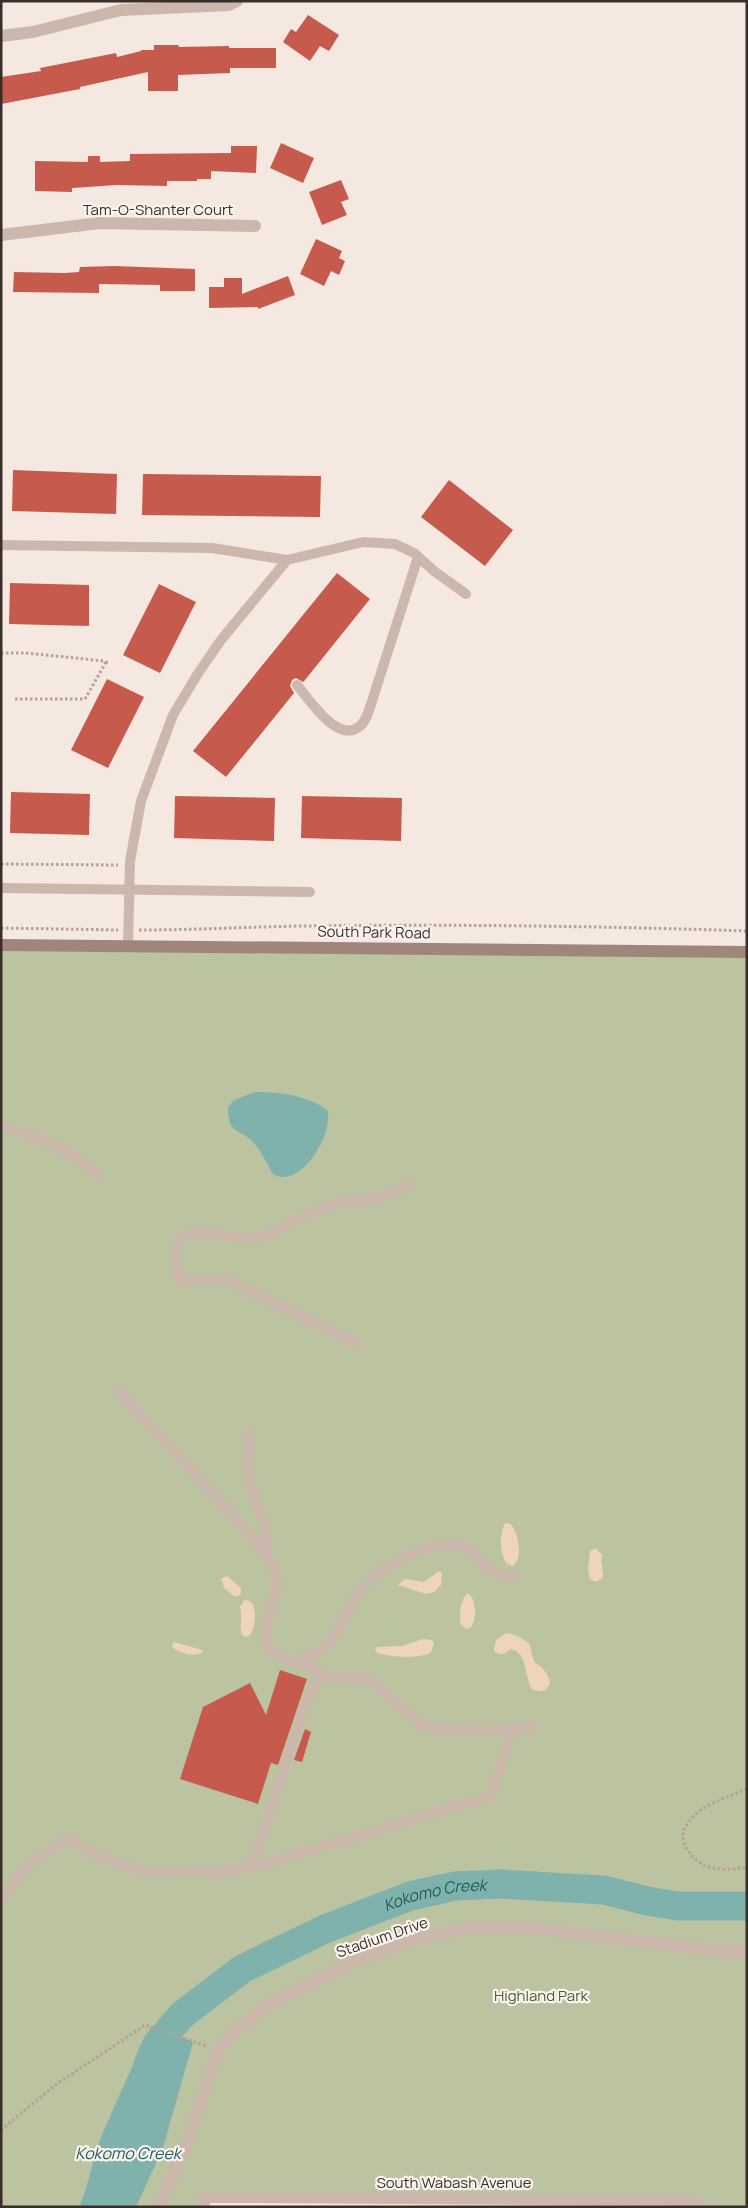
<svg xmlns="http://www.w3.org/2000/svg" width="748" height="2208" viewBox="0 0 748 2208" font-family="Manrope,sans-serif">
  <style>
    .green { fill: #bcc3a0 }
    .sand { fill: #eed5b8 }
    .water { fill: #7fb1ad }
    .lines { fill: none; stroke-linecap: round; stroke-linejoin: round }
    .river { stroke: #7fb1ad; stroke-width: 29 }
    .building { fill: #c65a4c }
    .path { stroke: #b8a096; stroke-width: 3; stroke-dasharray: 2.5 2.5; stroke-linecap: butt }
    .lane { stroke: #ccb7ac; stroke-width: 10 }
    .street { stroke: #ccb7ac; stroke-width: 12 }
    .secondary { stroke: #a0857d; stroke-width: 12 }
    .labels { text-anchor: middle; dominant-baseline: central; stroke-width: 4.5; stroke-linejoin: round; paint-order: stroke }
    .street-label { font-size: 15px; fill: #3a2e2b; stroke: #fbf3ed }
    .park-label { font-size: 15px; fill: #4f592e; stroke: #fbf3ed }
    .water-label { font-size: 16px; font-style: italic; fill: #1f5d59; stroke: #fbf3ed }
  </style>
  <rect width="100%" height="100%" fill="#f4e8e1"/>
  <path class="green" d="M1,942L747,951V2207H701L695,2202L204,2197V2207H1Z"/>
  <path class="sand" d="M505,1523L511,1524C518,1535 524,1556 513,1566L507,1564C499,1553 499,1535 505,1523Z
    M596,1548L602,1555C600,1564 605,1572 602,1579L595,1582L590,1579L588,1569L590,1551Z
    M439,1571L442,1573L441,1585L434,1592L426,1594L398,1585L405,1579L424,1582Z
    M227,1576L241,1588V1593L238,1596H234L224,1588L221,1579Z
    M467,1593L472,1597C476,1607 477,1620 470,1628L466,1629L461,1625C459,1614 460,1602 467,1593Z
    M244,1600L250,1601C258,1610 255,1624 251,1634L247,1637L242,1635C239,1626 243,1617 240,1607Z
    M506,1633L516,1635L529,1643L534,1662C543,1667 548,1673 550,1683C547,1692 539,1693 532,1689C524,1676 528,1653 511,1649L504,1654H499L494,1651L496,1640Z
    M423,1639L432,1640L434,1643L431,1652C423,1659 384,1658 375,1651L377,1647L402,1646Z
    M174,1642L202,1650L203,1652C195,1658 181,1653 173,1648L172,1645Z"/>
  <path class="water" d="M255,1092C279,1092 307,1095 327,1110C335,1132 300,1191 273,1174C267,1164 262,1152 254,1143C238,1126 228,1136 228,1107L234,1100Z
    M151,2027L168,2031L193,2042L163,2148L136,2207H79C89,2185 92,2162 100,2140C116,2102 133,2064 151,2027Z"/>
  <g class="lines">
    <path class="river" id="s1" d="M148,2064L157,2044L182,2015L242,1969L325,1929L410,1896L455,1886L500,1884L604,1890L647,1901L678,1906H747"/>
  </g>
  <path class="building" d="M308,15L339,35L329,51L320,46L310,61L283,42L291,29L296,32Z
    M154,45H179L178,47L229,46V48H276V68H230V73L178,75V91H148V72L80,87V89L1,104V77L41,71L40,68L116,53L117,57L141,51V50H154Z
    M281,143L314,158L303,183L270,168Z
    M231,146H257L256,173L211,171V179H197V181H167V186L117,185L72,188V192L35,191V161L88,162V156H100V162L130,161V154L231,153Z
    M341,180L349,199L341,202L347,215L322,225L309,192Z
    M316,239L342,251L339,258L345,261L339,275L331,271L324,286L300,274Z
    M114,266L195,269V291H160V285L99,284V293L13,292L14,272L65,273L79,272L80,267Z
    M288,276L295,295L258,309V307L209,308V287H224V278H242V294Z
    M13,470L117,474L116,514L12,511Z
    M143,474L321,476L320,517L142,515Z
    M449,480L513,530L485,566L421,517Z
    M337,573L370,599L305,680L303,682L296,678L292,680L290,686L294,693L226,777L193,751Z
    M10,583L89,585V626L9,624Z
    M159,584L196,602L160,673L123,655Z
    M107,679L144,697L108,768L71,750Z
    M11,792L90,794L89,835L10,833Z
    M175,796L275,798L274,841L174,838Z
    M302,796L402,798L401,841L301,838Z
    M280,1670L307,1679L278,1765L271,1763L258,1804L180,1779L203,1707L250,1683L266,1715Z
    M305,1729L311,1732L302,1762L294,1760Z"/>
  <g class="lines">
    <path class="path" d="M1,653H26L104,661L108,663
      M15,699H85L106,662
      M1,864L118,865
      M1,928L118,930
      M139,930C194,930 247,927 302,926C450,924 598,926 747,931
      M747,1789C726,1798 700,1804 687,1824C676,1839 690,1858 704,1865C716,1871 734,1870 747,1867
      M1,2130L54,2086L145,2025L206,2046"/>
    <path class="lane" d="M1,545L212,548L287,560
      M297,685C309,699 338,745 360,726C367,720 370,707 373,698L418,557
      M1,888L310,892
      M128,946L130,861L141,801L173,715L197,675L221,640L287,560L363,542L395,544L414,553L434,571L466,594
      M1,1126C39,1137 68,1148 98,1174
      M356,1343L225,1279L183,1280C172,1272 172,1243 184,1236C203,1226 235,1242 256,1238C271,1236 282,1227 294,1220C308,1213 323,1208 337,1203C347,1200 357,1201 367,1200C383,1198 397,1192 410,1184
      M118,1391C158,1435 201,1477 239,1523C250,1535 261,1548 270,1561C292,1592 253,1623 269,1648C277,1661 300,1662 313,1668C318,1670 322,1675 325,1678
      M249,1433L247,1471L265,1527L267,1557
      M294,1661C338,1655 339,1618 362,1589C380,1567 424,1544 453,1544C470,1543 477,1561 489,1569C497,1574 506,1576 515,1577
      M249,1866L258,1846L306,1704L318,1679L335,1676L370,1680L424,1727L470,1731L513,1729
      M1,1900L28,1865L67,1838L98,1856L141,1871L225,1872L268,1863L491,1796L513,1729L533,1727"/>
    <path class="street" d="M1,36L33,32L121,10L229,5L237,1
      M1,235L100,223L255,226
      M159,2207L187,2144L219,2049L233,2033L266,2006L345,1966L411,1941L466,1928L521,1927L730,1952H747
      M204,2207V2197H251L686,2200L695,2202L701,2207"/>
    <path class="secondary" d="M1,945L747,952"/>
  </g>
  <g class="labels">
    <g class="street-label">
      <text x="158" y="209">Tam-O-Shanter Court</text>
      <text transform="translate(374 932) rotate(1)">South Park Road</text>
      <text transform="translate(382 1937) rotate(-19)">Stadium Drive</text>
      <text x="454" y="2182">South Wabash Avenue</text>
    </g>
    <g class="park-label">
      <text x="541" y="1995">Highland Park</text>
    </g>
    <g class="water-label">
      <text stroke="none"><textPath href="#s1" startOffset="344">Kokomo Creek</textPath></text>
      <text x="128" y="2153">Kokomo Creek</text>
    </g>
  </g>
  <rect width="748" height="2208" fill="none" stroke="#3a2e2b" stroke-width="5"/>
</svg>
